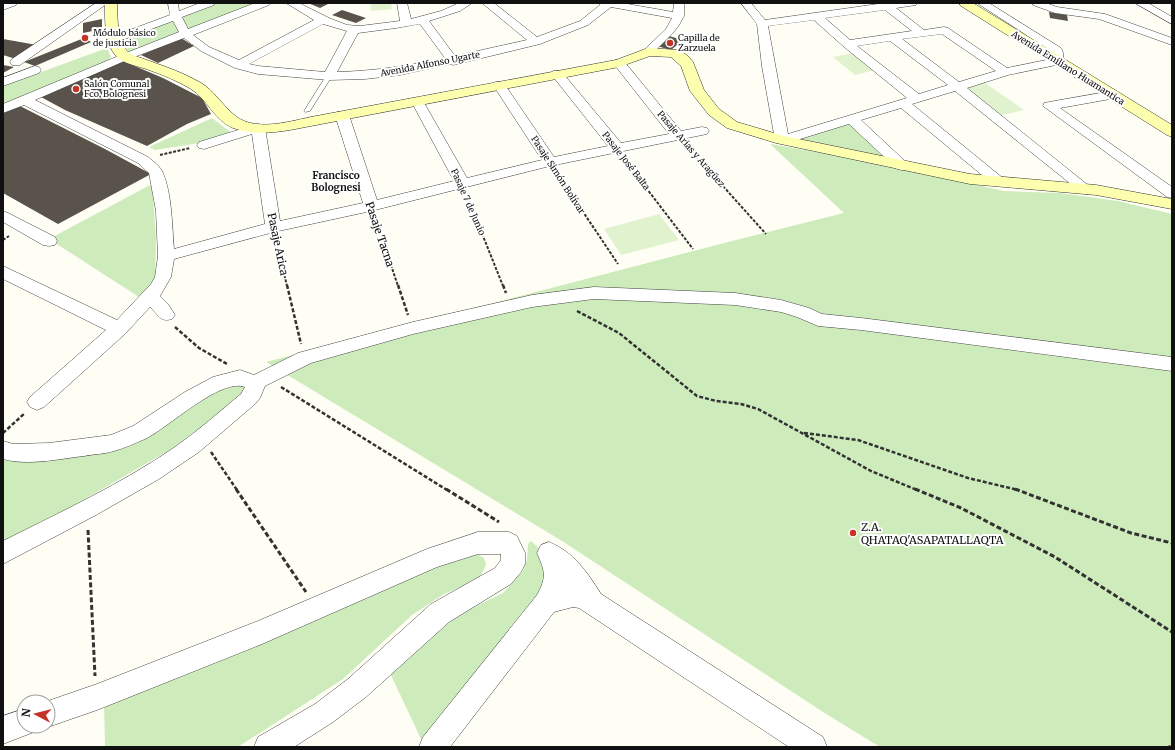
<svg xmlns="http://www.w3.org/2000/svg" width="1175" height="750" font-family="Merriweather,serif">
  <rect width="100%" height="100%" fill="#fffef4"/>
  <path fill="#ceebbc" d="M214,3H257L189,30L180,16Z
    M173,18L182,34L129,53L123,37Z
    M107,48L111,57L106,62L3,105V86Z
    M212,118L229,131L238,135L219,140L155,150L149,147Z
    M852,119L902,166L782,140Z
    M770,144L864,160L1004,191L1060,193L1118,201L1172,214V747H880L823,712L562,541L266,362L732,241L844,213Z
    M152,184L156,239L155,282L139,297L49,239Z
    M232,381L249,387L234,402L173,448L30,531L3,545V459L22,460L80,454Z
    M531,541L547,556L549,562L538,600L422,741L390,673L458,615L503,593L523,571L527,560L528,544Z
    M475,553L484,558L486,565L481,575L473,582L444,594L412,615L343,679L238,747H105L104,703L451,559Z"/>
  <path fill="#e0f2ce" d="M370,3H391L392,9L371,11Z
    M853,53L875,70L855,75L833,57Z
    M985,83L1024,110L998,116L958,87Z
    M659,214L679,240L621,255L604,229Z"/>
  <path fill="#59534c" d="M308,3H330L320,8Z
    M342,10L366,18L356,23L332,15Z
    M1049,12L1067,15L1068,21L1050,18Z
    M102,19V29L83,33V23Z
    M669,36L683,40L671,50L657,46Z
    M84,38L91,42L35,66L24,62Z
    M181,38L194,46L158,63L141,55Z
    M3,39L37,45L16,59L3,55Z
    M123,61L163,78L202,98L211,114L187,124L147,146L65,110L41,97Z
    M3,65L14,67L3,73Z
    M18,105L105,149L151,174L58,224L3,193V112Z"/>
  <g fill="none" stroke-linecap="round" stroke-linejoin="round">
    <defs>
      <path id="lane" d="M329,74L332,76L310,111L305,112L304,111L326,76Z"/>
      <path id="street" d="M3,3H17L16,5L3,10Z
        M96,3H108L20,65H12L10,62L12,59Z
        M168,3H178L179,11L200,3H215L214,5L182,17L188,29L255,3H270L269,5L193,35L209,47L239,60L314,20L286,3H299L329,18L347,25L360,26L400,21L397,3H407L411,19L441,11L459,3H472L460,11L429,21L455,56L527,40L482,3H494L537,37L580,21L600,5L598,3H622L673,12L674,3L684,4V16L679,25L673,33L652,54H644L642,52L666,29L672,18L611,7L588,25L540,44L453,65L450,64L400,75L365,79L329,80L258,74L235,68L201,51L184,38L129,59L35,100L148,157C154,162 160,166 163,173C172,194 172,226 174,249L265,224L252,134L204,149L199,148L197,145L199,142L258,124L263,125L265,128L280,221L363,203L335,115L337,112H347L349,115L377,200L454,181L411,101L413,98H421L423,101L467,178L542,160L493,85L495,82H503L554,157L608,146L551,74L553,71H561L621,143L669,134L613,63L615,60H623L681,131L702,127L707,128L709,131L707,134L702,135L550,166L371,211L274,232L174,259L171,277L160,296L168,304L175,315L172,319C160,323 158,314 150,307L125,334L44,407L37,410L30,407L27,402L30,397L106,330L3,279V266L117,320L151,284L155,277L158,256L156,211L149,173L138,163L24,105L3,113V104L121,55L179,32L173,21L119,41H111L109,39L111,37L170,15ZM323,24L347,31L325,72L258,66L249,64ZM420,24L445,58C409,66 374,71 337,72L358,33L396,28Z
        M741,3H751L765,20L885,3H917L916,5L896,8L924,30L944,27L948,28L1007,68L1051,59V51L977,3H989L1061,48C1064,52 1064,60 1061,64L1008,75L967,88L1094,190L1092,193L1087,194L1082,193L955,91L912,104L1004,179L1006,182L1004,185L999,186L994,185L901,108L861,120L907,163L909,166L907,169L902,170L897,169L849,124L787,143H777L775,140L762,66L757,24ZM885,10L912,31L850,40L825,18ZM814,20L843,46L907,98L788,134L768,26ZM942,34L996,71L959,82L902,39ZM890,41L948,85L919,94L857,46Z
        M1032,3H1046L1057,7L1105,14L1172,38V45L1099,19L1055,13L1033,5Z
        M1135,3H1148L1172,17V24Z
        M35,66L39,67L41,70L39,73L3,86V78Z
        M1112,91L1116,92L1118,95L1116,98L1060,108L1172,187V198L1167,197L1043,106L1044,103L1049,102Z
        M3,211L8,213L55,237L57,241L55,245L49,246L43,245L3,222Z
        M594,287L735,293L781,300L809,308L822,314L861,318L1172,357V371L861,330L818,326L797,317L781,312L735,305L594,299L532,307L413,334L311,363L265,386L260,398L255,404L199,452L159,479L96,515L3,564V541C61,512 121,484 175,447C198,431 219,412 241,394L245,387C221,377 168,428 145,439C135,443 125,448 114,451C105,454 94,454 84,456C58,459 28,466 3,459V441L13,444L49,443L111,435L133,426L185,392L213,377L240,370L254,375L298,353L413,322L532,295Z
        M478,532H509L517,536L525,553V564L521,572L511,584L449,622L366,697L333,722L294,747H254L258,737L315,704L348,679L431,604L495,568L501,560V554H478L437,567L262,644L97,710L48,727L45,726H48V702H45L97,684L258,621L427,549Z
        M549,542C574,552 587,572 601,594L823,737L827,747H789L588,614L579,608L573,607L554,612L450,747H419L423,737L537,595C547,577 545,571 537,553L541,545Z
        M24,709V726H36L34,732L3,744V716Z"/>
      <path id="secondary" d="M105,3H117C118,20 116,41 130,54C154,63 179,70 201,83C213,90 221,103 232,113C252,133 287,122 311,117L616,60L648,48L679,50L688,56L693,62L704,90L719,109L737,122L784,136L970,174L1096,185L1172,199V209L1096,195L970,184L776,143L727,128L709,115L690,91L681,66L671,57L650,56L619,67L290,130C271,133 252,135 233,128C215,121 207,99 191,89C178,81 163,75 149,70C139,66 123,64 116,56C104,42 105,20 105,3Z
        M959,3H973L1172,125V137L1167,135L961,6Z"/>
    </defs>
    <use href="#lane" stroke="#434343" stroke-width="1"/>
    <use href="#street" stroke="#434343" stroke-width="1"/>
    <use href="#secondary" stroke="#323232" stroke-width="1"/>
    <path stroke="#323232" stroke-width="2" stroke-dasharray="3 1.5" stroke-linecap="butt" d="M687,146L766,234
      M160,155L190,148
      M624,159L693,249
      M557,173L618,264
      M467,196L503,286
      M375,218L398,286
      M3,240L9,236
      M276,240L287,286"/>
    <path stroke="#323232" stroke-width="2.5" stroke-dasharray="4 2" stroke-linecap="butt" d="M287,285L301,344
      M398,285L408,315
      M503,285L506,293
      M577,311L619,333L697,396L716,401L741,404L758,409L871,471L917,490
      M175,327L199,348L227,364
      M281,387L447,490
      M3,433L25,413
      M804,433L858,440L968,478L1018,490
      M211,452L237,490"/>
    <path stroke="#323232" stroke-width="3" stroke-dasharray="5 2.5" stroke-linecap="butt" d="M236,489L306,592
      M446,489L499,522
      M915,489L961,508L1055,557L1172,632
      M1015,489L1131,533L1172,543
      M88,530L95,676
      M1168,747H1172"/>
    <use href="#lane" fill="#fff" fill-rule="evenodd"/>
    <use href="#street" fill="#fff" fill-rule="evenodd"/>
    <use href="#secondary" fill="#fdffaf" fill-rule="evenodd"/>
  </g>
  <g fill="#c43325" stroke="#fff" stroke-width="1.5">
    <circle cx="85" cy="38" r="4"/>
    <circle cx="670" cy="43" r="4"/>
    <circle cx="76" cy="89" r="4"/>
    <circle cx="853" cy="533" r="4"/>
  </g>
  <g text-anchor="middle" stroke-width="4" stroke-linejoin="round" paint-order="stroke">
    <g font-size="9" fill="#101010" stroke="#fff" text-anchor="start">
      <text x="93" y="36">Módulo básico<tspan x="93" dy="10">de justicia</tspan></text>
      <text x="678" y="41">Capilla de<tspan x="678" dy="10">Zarzuela</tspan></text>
      <text x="84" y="87">Salón Comunal<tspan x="84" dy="10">Fco. Bolognesi</tspan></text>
    </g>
    <g font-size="9" fill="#101010" stroke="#fff">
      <text transform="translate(430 64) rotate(-11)" y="3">Avenida Alfonso Ugarte</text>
      <text transform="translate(1068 68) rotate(32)" y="3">Avenida Emiliano Huamantica</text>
      <text transform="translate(691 149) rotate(49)" y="3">Pasaje Arias y Aragüez</text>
      <text transform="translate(626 161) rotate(52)" y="3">Pasaje José Balta</text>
      <text transform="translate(558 175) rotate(57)" y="3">Pasaje Simón Bolívar</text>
      <text transform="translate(468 202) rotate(66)" y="3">Pasaje 7 de Junio</text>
    </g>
    <g font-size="10" font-weight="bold" fill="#101010" stroke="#fff">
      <text x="336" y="179">Francisco<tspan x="336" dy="12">Bolognesi</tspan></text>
    </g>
    <g font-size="11" fill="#101010" stroke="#fff">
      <text transform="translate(380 234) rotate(71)" y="4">Pasaje Tacna</text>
      <text transform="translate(278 244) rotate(78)" y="4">Pasaje Arica</text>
    </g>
    <g font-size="11" fill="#101010" stroke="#fff" text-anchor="start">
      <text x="861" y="531">Z.A.<tspan x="861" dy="13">QHATAQ'ASAPATALLAQTA</tspan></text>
    </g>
  </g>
  <rect width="1175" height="750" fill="none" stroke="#101010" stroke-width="8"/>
  <g transform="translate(36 714) rotate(277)"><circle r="19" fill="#ffffff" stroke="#9f9f9f"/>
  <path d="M0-3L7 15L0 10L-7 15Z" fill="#c43325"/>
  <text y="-6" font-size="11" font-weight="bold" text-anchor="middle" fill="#101010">N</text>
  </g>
</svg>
